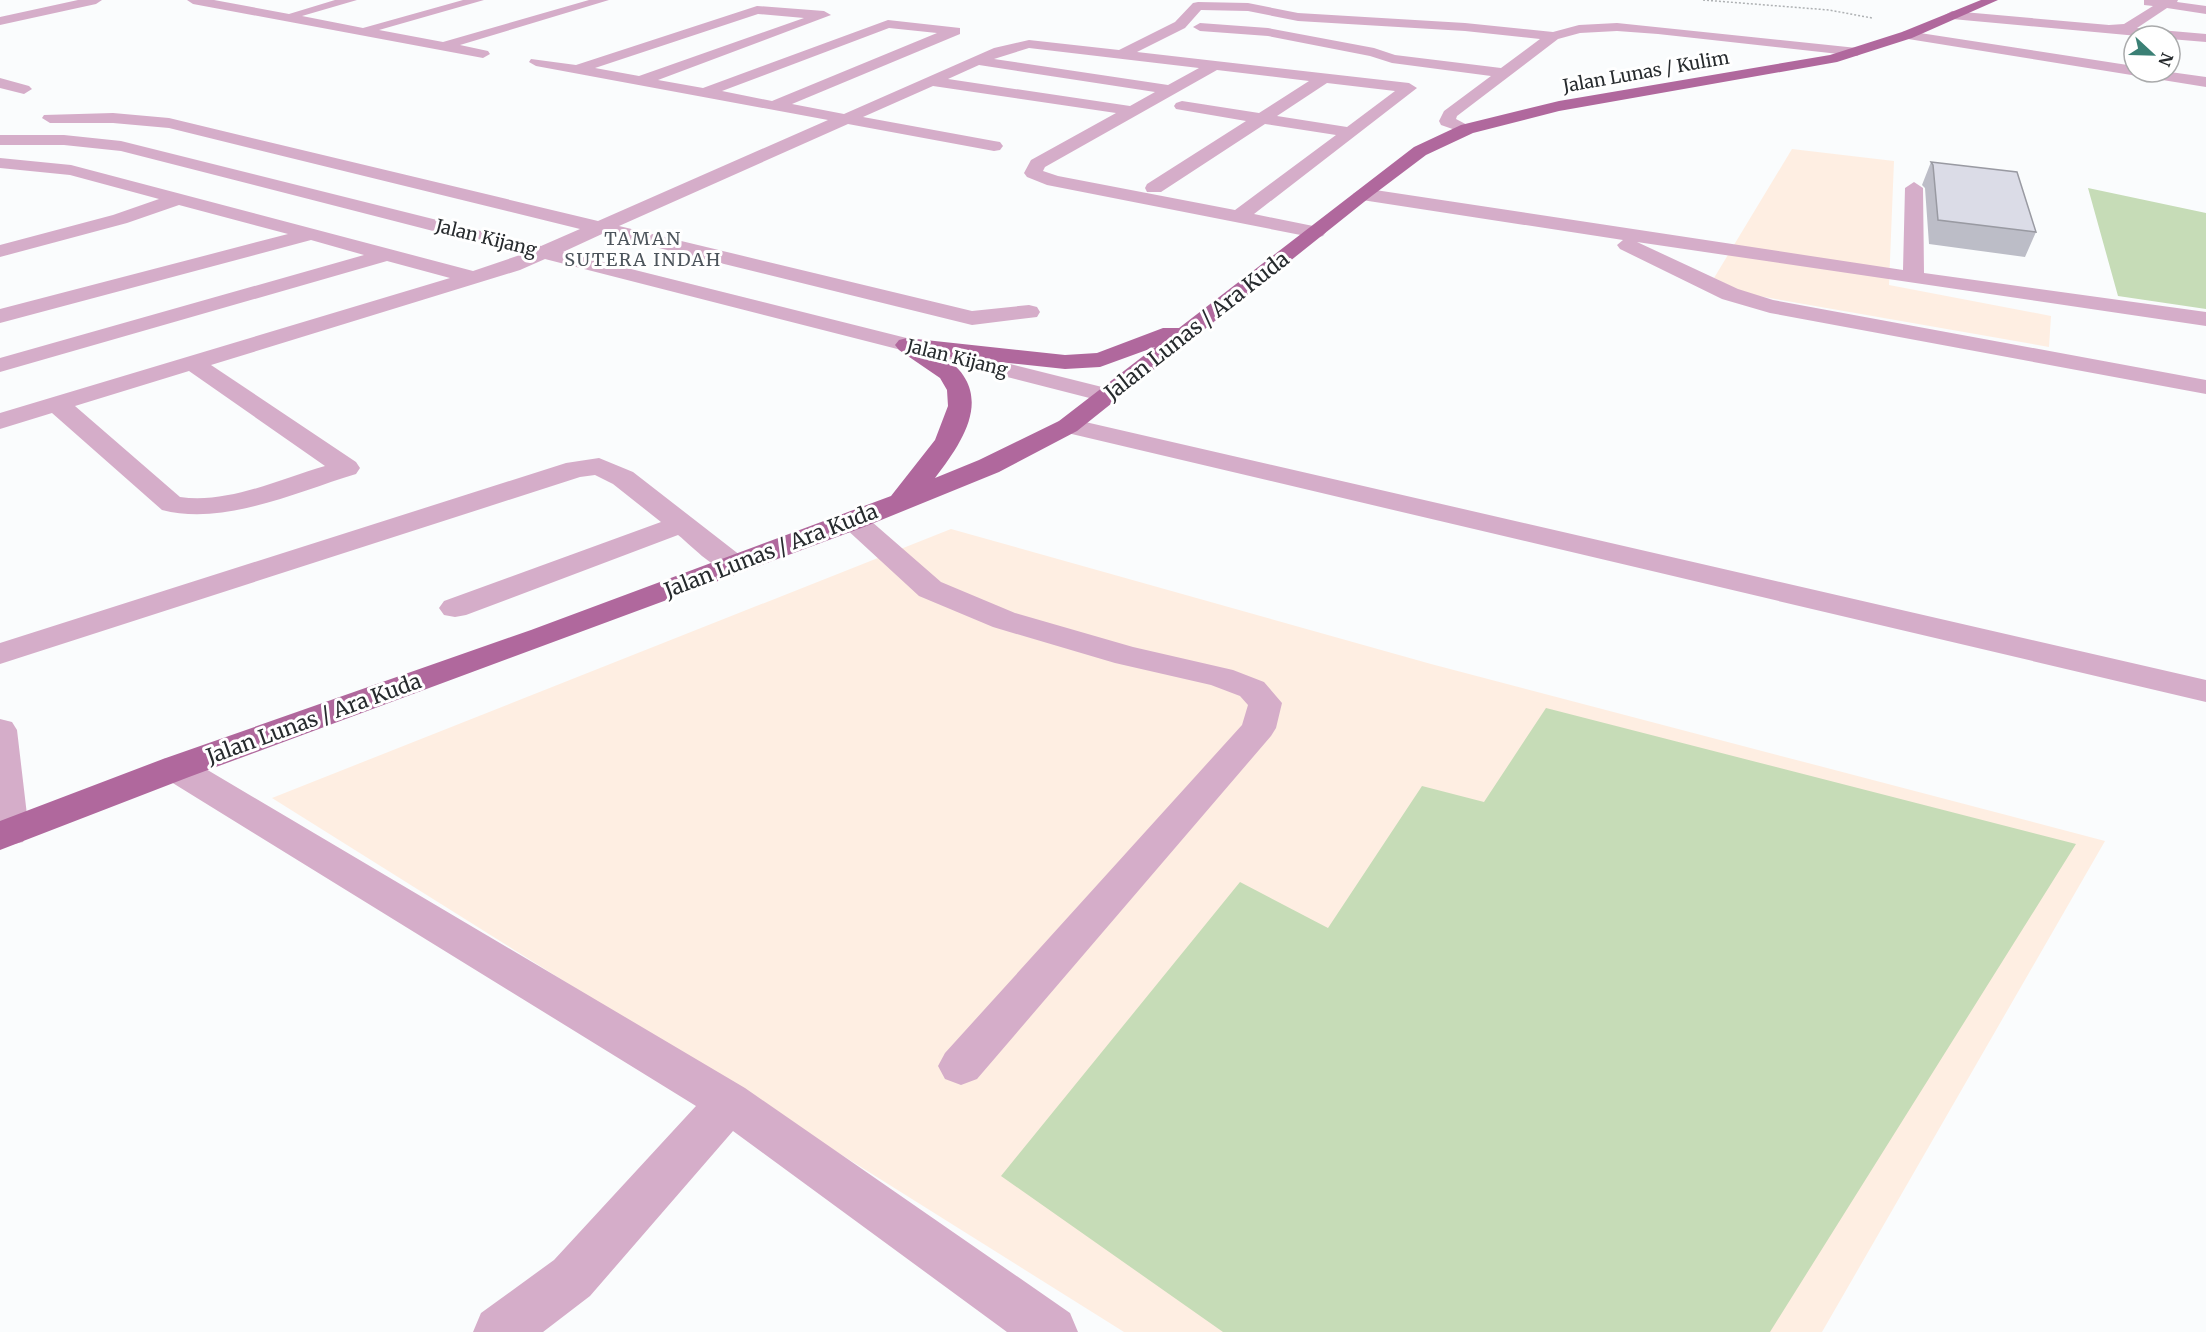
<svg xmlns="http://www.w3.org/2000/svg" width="2206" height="1332" font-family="Merriweather,serif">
  <rect width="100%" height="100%" fill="#fafcfd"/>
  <path fill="#feeee2" d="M1792,149L1894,161L1889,285L2051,316L2049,347L1747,294L1714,278Z
    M951,529L1431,664L2105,841L1822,1332H1124L272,798Z"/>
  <path fill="#c6dcb7" d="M2088,188L2206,213V309L2118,296Z
    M1546,708L2076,844L1770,1332H1223L1001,1176L1240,882L1328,928L1422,786L1484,802Z"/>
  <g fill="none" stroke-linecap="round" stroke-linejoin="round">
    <path stroke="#aeb1b3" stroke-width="1.5" stroke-dasharray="2 2" stroke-linecap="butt" d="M1703,0L1829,10L1872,18"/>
    <path fill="#d5adc9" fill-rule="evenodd" d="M78,0H102L96,4L0,25V17Z
      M187,0H214L289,14L335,0H357L302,16L363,28L463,0H484L379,30L443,42L589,0H609L460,45L488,51L490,54L483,58L193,4Z
      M2144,0H2178L2177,2L2206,6V14L2167,8L2137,28L2206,34V42L2170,39V36H2138L1952,19L1945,15L1952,11L2109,25L2124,24L2153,6L2144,5Z
      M1198,2L1248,3L1298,13L1465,23L1553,32L1579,25L1617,23L1857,48L1864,52L1857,56L1658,34L1617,31L1580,33L1558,39L1457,116L1456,119L1475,129L1467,134L1441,125L1439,121L1444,111L1491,76L1392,63L1370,56L1268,36L1200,31L1193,27L1200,23L1268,28L1374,48L1395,55L1501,68L1540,39L1465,31L1298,21L1248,11L1201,10L1185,28L1137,52L1409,83L1417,88L1254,214L1323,228L1326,232L1323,236L1316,238L1047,185L1027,177L1024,173L1031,160L1116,113L933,86L863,117L994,141L1000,142L1003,146L1000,150L994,151L848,124L619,226L972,311L1029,305L1037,307L1040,312L1037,317L972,325L602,234L563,252L1118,391L1121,396L1118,401L1109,403L545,259L520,270L211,365L356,462L360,468L356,474C296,492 225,526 162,510L52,413L0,429V413L450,278L387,261L0,372V358L364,255L311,240L0,323V309L288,234L179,205L127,223L0,257V245L113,215L159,199L70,175L0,168V158L71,165L473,271L523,254L121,151L64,145H0V135H64L121,141L541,246L580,229L169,128L113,123H50L42,118L44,115L113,113L169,118L598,221L828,120L536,66L529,62L531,59L576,65L757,6L824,11L831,15L658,80L703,88L888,20L960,28V34L792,104L844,114L994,48L1029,40L1119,50L1175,22L1193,3ZM758,14L804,18L639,76L595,68ZM889,28L937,33L772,101L722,91ZM1029,48L1199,68L1168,85L994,59ZM979,65L1155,92L1130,106L948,79ZM1217,70L1309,81L1259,113L1182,101L1176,103L1174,106L1176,109L1246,121L1147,184L1145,188L1147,192H1161L1265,124L1336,135L1235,210L1058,176L1043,171L1045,167ZM1327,83L1395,91L1347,127L1277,116ZM189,371L325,466C280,479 228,504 180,497L75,406Z
      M1907,31L2134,66V72H2170L2206,77V87L1902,38V32Z
      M0,78L29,86L32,89L24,94L0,88Z
      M1914,182L1923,188L1924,273L2206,312V326L1637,242L1738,289L1773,300L2206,380V394L1770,313L1722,299L1620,249L1617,245L1623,240L1362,200L1353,194L1362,188L1903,270L1905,188Z
      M1068,418L2206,680V702L1059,431L1055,426L1059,421Z
      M599,458L633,472L745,559L749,565L745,571C719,578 697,550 678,535L466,615L455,617L444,615L439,608L444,601L661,522L613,484L595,475L580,477L0,664V643L566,463Z
      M854,512L864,515L941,582L1015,613L1133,647L1233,670L1264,682L1282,703L1276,728L1271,736L977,1079L961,1085L945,1079L938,1066L945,1053L1242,725L1248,705L1240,696L1211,685L1115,663L993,627L919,596L844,527L840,521L844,515Z
      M0,719L12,722L17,730L29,832L23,842L10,845L0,843Z
      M176,756L189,759L745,1088L1070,1313L1078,1332H1007L733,1131L590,1296L543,1332H473L481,1313L554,1260L696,1106L163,777L158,768L163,759Z"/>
    <path fill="#b0689d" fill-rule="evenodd" d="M1981,0H1998L1912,38L1837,62L1559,111L1473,133L1426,155L1369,198L1077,431L999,472L864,527L189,777L0,850V821L163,759L531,630L891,496L935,440L948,406L947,390L940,378L899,350L895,345L899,340L907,338L1065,355L1097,353L1163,328H1179L1414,147L1461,125L1559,101L1830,55L1902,32ZM1155,347L1059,421L979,460L935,478C965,439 996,392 943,356L1065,369L1100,367Z"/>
  </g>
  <path fill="#bcbdc7" d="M1931,162L2036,232L2025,257L1929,244L1925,188L1922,185Z"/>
  <path fill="#dbdce7" stroke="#999aa2" stroke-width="1.5" d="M1931,162L2017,172L2036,232L1938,220L1933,165Z"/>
  <g text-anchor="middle" stroke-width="6" stroke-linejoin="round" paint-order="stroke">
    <g font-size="18" fill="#272b2e" stroke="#fff">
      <text transform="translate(1646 72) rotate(-10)" y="6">Jalan Lunas / Kulim</text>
      <text transform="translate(486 238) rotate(14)" y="6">Jalan Kijang</text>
      <text transform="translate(957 358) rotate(14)" y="6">Jalan Kijang</text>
    </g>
    <g font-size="18" letter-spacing="1.5" fill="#4d555c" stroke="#fff">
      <text x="643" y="245">TAMAN<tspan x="643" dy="21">SUTERA INDAH</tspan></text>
    </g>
    <g font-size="21" fill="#272b2e" stroke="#fff">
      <text transform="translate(1197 326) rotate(-38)" y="7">Jalan Lunas / Ara Kuda</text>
      <text transform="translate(771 551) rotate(-21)" y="7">Jalan Lunas / Ara Kuda</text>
      <text transform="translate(314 719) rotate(-20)" y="7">Jalan Lunas / Ara Kuda</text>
    </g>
  </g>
  <g transform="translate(2152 54) rotate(112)"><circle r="28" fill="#ffffff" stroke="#a9aaab" stroke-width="1.5"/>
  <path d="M0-4.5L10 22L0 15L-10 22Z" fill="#3b8075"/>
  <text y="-9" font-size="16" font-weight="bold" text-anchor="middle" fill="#272b2e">N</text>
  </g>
</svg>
